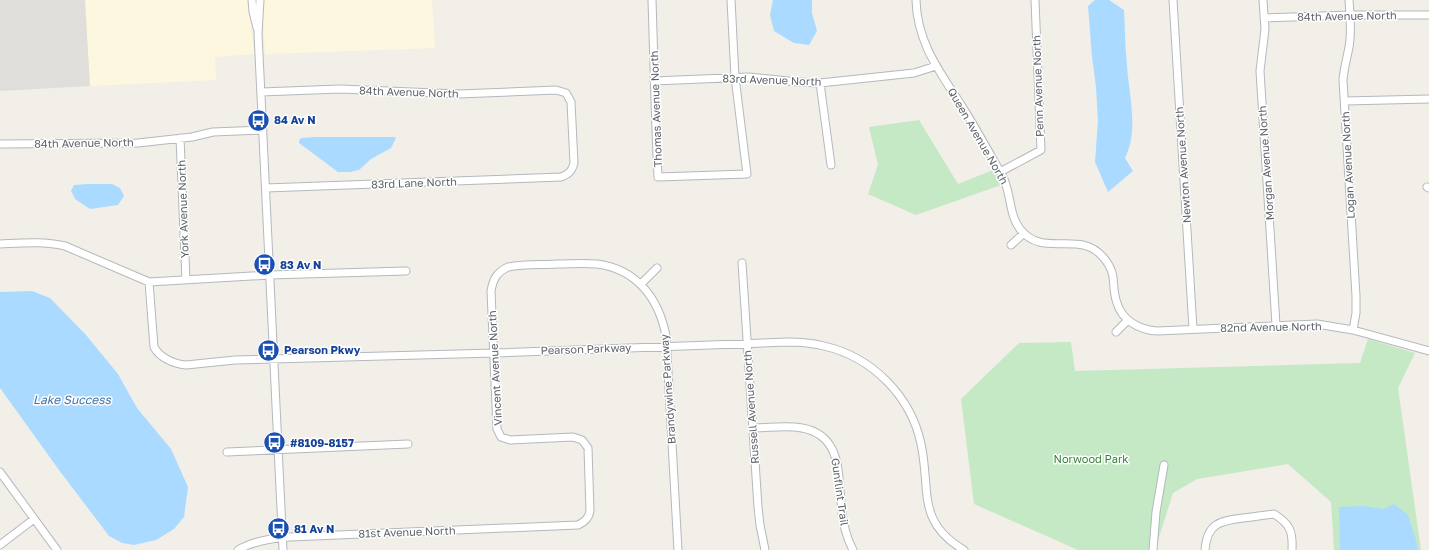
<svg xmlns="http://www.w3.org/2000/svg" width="1429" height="550" font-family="'Golos Text',sans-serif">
  <rect width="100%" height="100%" fill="#f1efe8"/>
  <path fill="#fef7e0" d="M85,0H249L254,54L215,57L216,80L90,86Z
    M264,0H432L435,48L265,54L263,17Z"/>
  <path fill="#e0deda" d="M0,0H85L90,86L0,91Z"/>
  <path fill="#c5e8c5" d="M919,120L958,184L993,170L1001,185L916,215L868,194L878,165L869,127Z
    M1368,339L1415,353L1398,388L1421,550H1334L1331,502L1288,464L1197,479L1173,493L1155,550H1078L974,504L961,399L1019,343L1071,342L1075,371L1360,363Z"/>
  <path fill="#aadaff" d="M773,0H812V13L817,31L809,45L794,43L774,31L770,15Z
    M1095,0H1109L1124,10C1125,29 1125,47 1127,66C1129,96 1139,130 1125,158L1133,171L1108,192L1095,162L1098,121L1096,87L1092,57L1088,6Z
    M316,137H394L396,138L391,148L371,159L359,170L350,172H338L299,143V141L301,138Z
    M88,184H112L120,188L124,196L118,205L90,209L75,199L71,191L74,185Z
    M32,291L50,298L86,335L118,374L137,408L171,449L188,487L184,517L174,529L156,540L134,545L122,543L109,536L59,470L0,388V292Z
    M1394,504L1408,515L1415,536L1418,550H1340L1339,507L1364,506L1384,509Z"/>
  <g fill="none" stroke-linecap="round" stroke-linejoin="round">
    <defs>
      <path id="minor" d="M252,0L253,12L257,28
        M260,0L258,34L283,550
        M652,0C654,59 655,118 658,177L747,174L735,77L731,0
        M916,0C917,44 941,73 963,108C977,130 990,154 1003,177C1011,193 1009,215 1020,229C1043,259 1079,229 1103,257C1119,276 1110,284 1117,303C1122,320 1139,330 1157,331L1317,324L1353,330L1429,351
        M1173,0L1193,329
        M1263,0L1265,29L1260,71L1276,325
        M1349,0C1350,15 1352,31 1349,47C1347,58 1344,68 1343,80L1356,296V313L1353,330
        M1264,18L1350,15H1429
        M654,81L749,77L798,82L820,83L914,73L936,66
        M820,83L831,165
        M261,92L340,89L459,94L556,90L566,93L571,102L574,163C572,171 569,174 561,177L266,188
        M1345,101L1429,99
        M180,138L186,280
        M0,144L138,143L192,137L213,132L263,130
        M1000,172L1041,150L1035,0
        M1427,187L1429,188
        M0,244C22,243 43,241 65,246L149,282L270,275L406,271
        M1011,245L1024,233
        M742,263L758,507L760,525L765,550
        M149,282L154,347C160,358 174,364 186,365L235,360L494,353L788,342C800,342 812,343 824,346C872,357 911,396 921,444C931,490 916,522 964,550
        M641,284L657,268
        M1116,332L1128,320
        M752,428C768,428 786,425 802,428C841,435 838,472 841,502C842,519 845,535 853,550
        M227,452L408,444
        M0,472L57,550
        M0,545L34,519
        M238,550C253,541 273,538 290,537L578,525C585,522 589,518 590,511L588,448L582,440L573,437L510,440L501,437L497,429L491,291C493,279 497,272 508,267C524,264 541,265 557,264C570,264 584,263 597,264C637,269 659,299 666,336L678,550
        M1153,550L1156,512L1164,465
        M1205,550C1207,523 1220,521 1243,518C1253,517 1264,515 1274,514C1290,524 1293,531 1292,550"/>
    </defs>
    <use href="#minor" stroke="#b5b8bc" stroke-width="9"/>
    <use href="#minor" stroke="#fff" stroke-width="7"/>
  </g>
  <defs>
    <symbol id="bus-disc" viewBox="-11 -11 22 22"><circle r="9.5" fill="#1a4fb4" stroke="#fff"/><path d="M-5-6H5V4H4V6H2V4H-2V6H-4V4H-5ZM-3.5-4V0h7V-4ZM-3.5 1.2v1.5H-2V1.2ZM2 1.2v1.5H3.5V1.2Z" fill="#fff"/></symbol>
  </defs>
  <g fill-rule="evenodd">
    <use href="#bus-disc" x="246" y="108" width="25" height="25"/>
    <use href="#bus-disc" x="252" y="252" width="25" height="25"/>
    <use href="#bus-disc" x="256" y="338" width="25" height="25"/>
    <use href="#bus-disc" x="262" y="430" width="25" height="25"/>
    <use href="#bus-disc" x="266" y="516" width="25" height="25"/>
  </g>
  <g text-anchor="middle" stroke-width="3" stroke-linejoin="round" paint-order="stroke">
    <g font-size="11" fill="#5f6368" stroke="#fff">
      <text transform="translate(1347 16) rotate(-1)" y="4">84th Avenue North</text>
      <text transform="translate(772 80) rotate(2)" y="4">83rd Avenue North</text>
      <text transform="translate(1038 86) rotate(-92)" y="4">Penn Avenue North</text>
      <text transform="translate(409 92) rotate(2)" y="4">84th Avenue North</text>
      <text transform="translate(656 109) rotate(-92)" y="4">Thomas Avenue North</text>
      <text transform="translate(978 136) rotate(60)" y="4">Queen Avenue North</text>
      <text transform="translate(84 143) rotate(-1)" y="4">84th Avenue North</text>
      <text transform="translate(1266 163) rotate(-94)" y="4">Morgan Avenue North</text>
      <text transform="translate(1183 165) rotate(-94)" y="4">Newton Avenue North</text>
      <text transform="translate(1348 165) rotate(-93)" y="4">Logan Avenue North</text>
      <text transform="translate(414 183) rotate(-2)" y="4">83rd Lane North</text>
      <text transform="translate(183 209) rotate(-92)" y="4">York Avenue North</text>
      <text transform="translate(1271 327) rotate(-1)" y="4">82nd Avenue North</text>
      <text transform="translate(586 349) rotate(-2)" y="4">Pearson Parkway</text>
      <text transform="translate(495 368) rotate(-93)" y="4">Vincent Avenue North</text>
      <text transform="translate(668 389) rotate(-94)" y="4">Brandywine Parkway</text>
      <text transform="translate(751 407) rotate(-94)" y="4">Russell Avenue North</text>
      <text transform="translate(840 492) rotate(82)" y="4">Gunflint Trail</text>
      <text transform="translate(407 532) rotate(-2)" y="4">81st Avenue North</text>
    </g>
    <g font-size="11" font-weight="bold" fill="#164399" stroke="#fff" text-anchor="start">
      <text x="274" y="124">84 Av N</text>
      <text x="280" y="269">83 Av N</text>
      <text x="284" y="354">Pearson Pkwy</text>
      <text x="290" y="447">#8109-8157</text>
      <text x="294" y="533">81 Av N</text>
    </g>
    <g font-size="11" fill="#348238" stroke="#fff">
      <text x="1091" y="463">Norwood Park</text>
    </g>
    <g font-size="12" font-style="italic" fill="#4174aa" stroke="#fff">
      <text x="72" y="404">Lake Success</text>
    </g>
  </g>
</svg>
